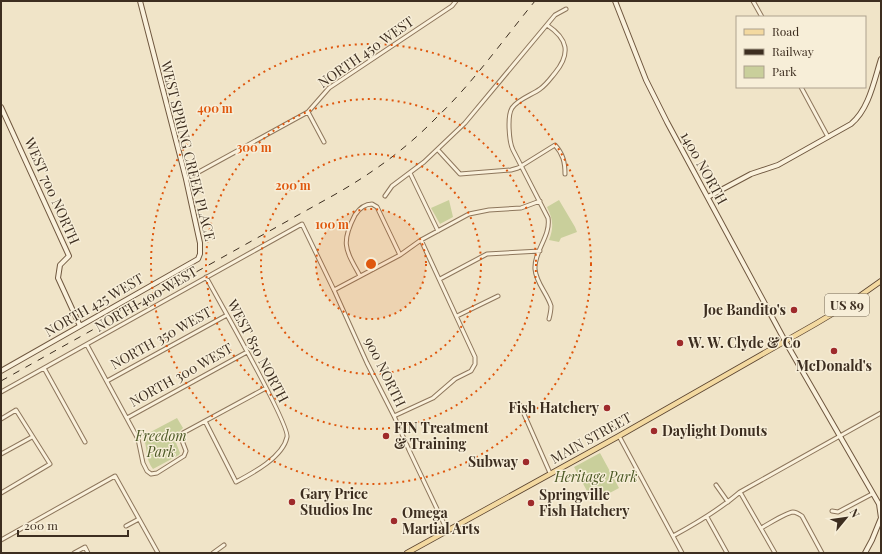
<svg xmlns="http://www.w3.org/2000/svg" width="882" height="554" font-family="'Playfair Display',serif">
  <rect width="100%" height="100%" fill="#f0e4c8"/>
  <path fill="#c9cf9b" d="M449,200L453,217L440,224L431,208Z
    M559,200L575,227L577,232L561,238L559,242L549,240C554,227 553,219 547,207Z
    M177,418L183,428L179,432L175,440L180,453L179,455L153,469C145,459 148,448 143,436Z
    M600,453L619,488L593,502L574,467Z"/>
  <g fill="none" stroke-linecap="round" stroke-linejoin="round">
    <defs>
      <path id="street" d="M753,1L762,17
        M547,25C568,39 571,53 555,73C550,79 546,85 540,89C532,95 518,99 512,108C507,116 509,142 513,150L548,218C551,236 534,251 535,269C536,283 547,293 551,306C551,310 550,315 549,319
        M801,87L828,137
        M308,112L324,142
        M438,150L460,174L511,170L518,168L555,145C563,154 565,162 565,174
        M410,173L438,231
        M186,179L308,112L329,88L452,6L456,1
        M385,196L392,186L424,162L465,123L555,15L566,9
        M360,276C346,250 340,244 355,215C359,209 364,204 372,204L377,207L400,255
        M440,279L487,254L540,251
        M334,290L400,255L421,240L469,214L489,210L521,208L540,201
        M457,316L498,296
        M87,345L138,439L143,463L147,471L151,474L157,473L184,456L186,451L181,438L183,433L266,388
        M44,368L85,442
        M107,381L227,315
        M1,392L302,224L334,290L367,363L394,416L409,450L447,530
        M520,405L550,473
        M394,416L433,398L455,379L471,371L475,364V357L421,240
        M127,418L247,352
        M1,419L16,410L50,464L1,493
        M205,421L236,482C253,473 283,457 287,437C290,425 217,297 206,277
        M619,436L682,553
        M1,454L32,437
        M716,485L728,502
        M740,492L775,553
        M832,511L838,512L872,494
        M707,517L727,553
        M126,526L139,519
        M761,528C769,524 785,513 793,512C796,512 799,514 802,516L822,553
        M673,536C697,523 719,510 740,492L881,413
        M1,540L115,476L158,553
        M74,553L85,547L88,553
        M213,553L224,545"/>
      <path id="secondary" d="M615,1L646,80L667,122L785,341L879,504L881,518L872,540L865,553
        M1,107L69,256L60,265L58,278L80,326
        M708,197L751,174L778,165L851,124C869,109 874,81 881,59
        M1,371L198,259L200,254V243L186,179L140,1"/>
      <path id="primary" d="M407,553L619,436L817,323L847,305L881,281"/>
    </defs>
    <use href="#street" stroke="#8d765c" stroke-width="5"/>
    <use href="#secondary" stroke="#6f573f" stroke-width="6"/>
    <use href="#primary" stroke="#5b4430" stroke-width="6"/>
    <use href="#street" stroke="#faf1dc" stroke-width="3"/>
    <use href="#secondary" stroke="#faf1dc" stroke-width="4"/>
    <use href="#primary" stroke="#f3d9a0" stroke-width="4.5"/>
    <path stroke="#3d2e20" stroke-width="1" stroke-dasharray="7 7" stroke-linecap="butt" d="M1,381L334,195C371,174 406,149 436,118C473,83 503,40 535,1"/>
  </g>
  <circle cx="371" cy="264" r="55" fill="#df570d" fill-opacity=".12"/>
  <g fill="none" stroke="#df570d" stroke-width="2" stroke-dasharray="2 4">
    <circle cx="371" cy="264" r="55"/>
    <circle cx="371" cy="264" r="110"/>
    <circle cx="371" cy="264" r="165"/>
    <circle cx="371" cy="264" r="220"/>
  </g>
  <g fill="#9e2a2b" stroke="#f7eed8" stroke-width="1.5">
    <circle cx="794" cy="310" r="4"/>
    <circle cx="680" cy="343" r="4"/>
    <circle cx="834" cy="351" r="4"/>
    <circle cx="607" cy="408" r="4"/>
    <circle cx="654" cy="431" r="4"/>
    <circle cx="386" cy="436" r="4"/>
    <circle cx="526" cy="462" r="4"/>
    <circle cx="292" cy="502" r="4"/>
    <circle cx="531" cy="503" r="4"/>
    <circle cx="394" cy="521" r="4"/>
  </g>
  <g text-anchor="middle" stroke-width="3" stroke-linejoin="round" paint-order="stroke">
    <rect fill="#f7eed8" stroke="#756857" stroke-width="1" x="825" y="294" width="44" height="22" rx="3"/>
    <g font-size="13" font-weight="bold" fill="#3d2e20">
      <text x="847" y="310">US 89</text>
    </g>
    <g font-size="14" fill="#3d2e20" stroke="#f7eed8">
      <text transform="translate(366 52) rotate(-35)" y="5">NORTH 450 WEST</text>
      <text transform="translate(188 151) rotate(76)" y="5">WEST SPRING CREEK PLACE</text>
      <text transform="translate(704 168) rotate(61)" y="5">1400 NORTH</text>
      <text transform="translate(52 191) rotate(66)" y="5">WEST 700 NORTH</text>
      <text transform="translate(146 299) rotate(-30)" y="5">NORTH 400 WEST</text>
      <text transform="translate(94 305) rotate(-30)" y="5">NORTH 425 WEST</text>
      <text transform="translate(161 338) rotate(-29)" y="5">NORTH 350 WEST</text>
      <text transform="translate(258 351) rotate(62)" y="5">WEST 850 NORTH</text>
      <text transform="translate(385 372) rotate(64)" y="5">900 NORTH</text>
      <text transform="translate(181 375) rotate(-29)" y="5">NORTH 300 WEST</text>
      <text transform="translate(591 438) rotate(-29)" y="5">MAIN STREET</text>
    </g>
    <g font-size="14" font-weight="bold" fill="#3d2e20" stroke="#f7eed8" text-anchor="start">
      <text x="786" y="315" text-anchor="end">Joe Bandito's</text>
      <text x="688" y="348">W. W. Clyde &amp; Co</text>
      <text x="834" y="371" text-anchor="middle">McDonald's</text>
      <text x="599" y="413" text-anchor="end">Fish Hatchery</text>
      <text x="394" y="433">FIN Treatment<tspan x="394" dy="16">&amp; Training</tspan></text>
      <text x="662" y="436">Daylight Donuts</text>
      <text x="518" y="467" text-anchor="end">Subway</text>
      <text x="300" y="499">Gary Price<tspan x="300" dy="16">Studios Inc</tspan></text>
      <text x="539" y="500">Springville<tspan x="539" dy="16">Fish Hatchery</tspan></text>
      <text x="402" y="518">Omega<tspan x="402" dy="16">Martial Arts</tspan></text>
    </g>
    <g font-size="14" font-style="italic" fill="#4d5a26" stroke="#f7eed8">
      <text x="161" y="441">Freedom<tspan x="161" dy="16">Park</tspan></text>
      <text x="596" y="482">Heritage Park</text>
    </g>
  </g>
  <circle cx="371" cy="264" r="6" fill="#df570d" stroke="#f7eed8" stroke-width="2"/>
  <g font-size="12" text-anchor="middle" font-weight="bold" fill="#df570d" stroke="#f7eed8" stroke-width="3" stroke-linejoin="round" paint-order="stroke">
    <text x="215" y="113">400 m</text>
    <text x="254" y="152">300 m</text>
    <text x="293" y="190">200 m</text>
    <text x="332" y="229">100 m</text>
  </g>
  <rect width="882" height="554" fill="none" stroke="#3d2e20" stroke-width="4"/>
  <rect x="736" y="16" width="130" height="72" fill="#f7eed8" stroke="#ada18e"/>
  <rect x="744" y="29" width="20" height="6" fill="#f3d9a0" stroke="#ada18e"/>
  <text x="772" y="36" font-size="12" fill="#3d2e20">Road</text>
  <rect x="744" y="49" width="20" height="6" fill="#3d2e20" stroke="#ada18e"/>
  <text x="772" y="56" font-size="12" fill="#3d2e20">Railway</text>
  <rect x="744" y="66" width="20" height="12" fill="#c9cf9b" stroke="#ada18e"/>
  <text x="772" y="76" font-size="12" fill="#3d2e20">Park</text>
  <g transform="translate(846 518) rotate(61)" stroke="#f7eed8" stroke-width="3" paint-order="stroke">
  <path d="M0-3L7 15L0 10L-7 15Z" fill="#3d2e20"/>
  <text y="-6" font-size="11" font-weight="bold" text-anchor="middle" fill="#3d2e20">N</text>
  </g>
  <path d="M18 530v6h110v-6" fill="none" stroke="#3d2e20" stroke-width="2"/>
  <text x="24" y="530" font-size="12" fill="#3d2e20" stroke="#f7eed8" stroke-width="3" paint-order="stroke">200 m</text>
</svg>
